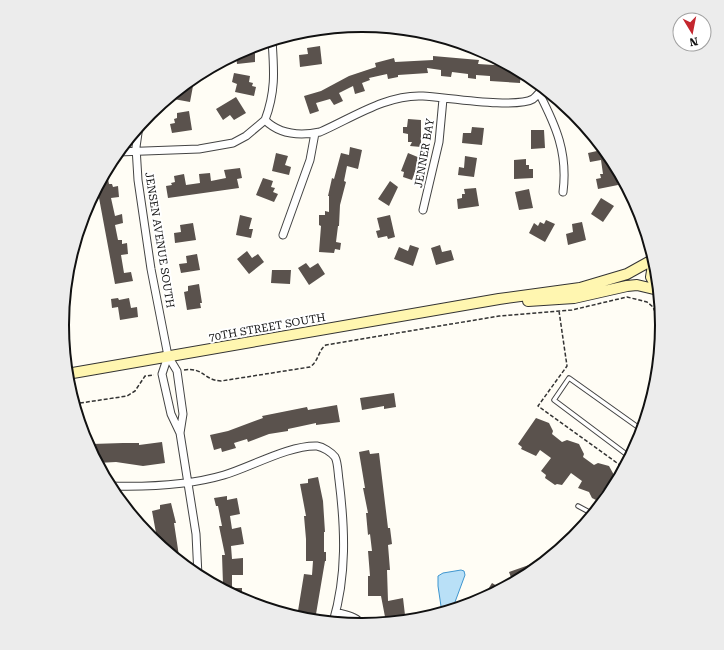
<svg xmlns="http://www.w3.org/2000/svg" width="724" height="650" font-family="'Roboto Serif',serif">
  <rect width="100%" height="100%" fill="#fffdf5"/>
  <path fill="#b9e0f7" stroke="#3f96cf" d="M461,570L464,571L465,575L455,602L454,609L442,613L438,586V576L443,573Z"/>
  <path fill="#5a524d" d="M320,46L322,64L300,67L299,55L308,54L307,48Z
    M247,48V54L255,53V62L237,64L236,54Z
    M433,56L479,60L478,64L510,66L521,72L520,83L490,81V76L476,75V79L468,78V74L452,72L451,77L441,76V70L427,68L428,73L398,75V77L388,79L387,74L369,78L370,80L362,83L365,91L355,94L353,86L339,93L343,101L334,105L330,99L316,103L319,111L310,114L304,96L321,91L349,76L376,67L375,63L394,58L395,62L433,60Z
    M234,73L250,76L249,82L253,83L252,86L256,87L254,96L235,92L237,84L232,82Z
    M185,84L193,86L190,102L168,98L177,91H181L182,87Z
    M236,97L246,113L234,120L230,115L223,120L216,109Z
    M189,111L192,130L172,133L170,124L175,123L174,119L177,118V113Z
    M408,119L421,120V147L410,146L412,142H408V134L403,133V127H407Z
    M472,127L484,128L482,145L462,143L463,133H471Z
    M531,130H544L545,148L531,149Z
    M595,138L609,155L611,167H615L618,185L598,189L596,179L601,178L600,174H603L601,160L590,162L588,153L597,151Z
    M350,147L362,150L358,169L347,166L344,181L346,182L340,205L339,226H338L336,242L341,243L340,250L335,249L334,253L319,252L321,226L319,225V215H325V211L329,212V196H328L332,178L334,179L341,153L349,155Z
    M276,153L288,156L285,165L291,167L289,175L272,171Z
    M408,153L420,158L412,180L403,177L404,172L401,171Z
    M465,156L477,158L474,177L458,175L459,167L464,168Z
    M526,159V165H529V169H533V178L514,179V160Z
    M240,168L242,178L237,179L239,188L168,198L166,186L172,185L171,183L175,182L174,176L184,174L186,185L200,183L199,174L210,173L211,181L226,178L224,170Z
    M263,178L273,181L271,187L275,188L273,192L278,194L274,202L256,195Z
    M108,179L109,184H112L113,187L118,186L119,197L111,198L115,216L122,214L123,223L115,225L118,240H122V244L127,243L128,254L121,255L124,273L131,272L133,281L115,284L97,187L101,181Z
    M390,181L398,187L389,206L378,199Z
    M476,188L479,206L458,209L457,199L462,198V194H465L464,189Z
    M529,189L533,208L519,210L515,192Z
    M601,198L614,206L603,222L591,214Z
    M240,215L252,218L249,229H253L251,238L236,235Z
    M390,215L395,237L388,239L387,236L378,238L376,231L380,230L377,218Z
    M546,220L555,224L545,242L529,233L534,223L538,226L540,222L544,224Z
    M582,222L586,240L568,245L566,234L573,232L572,224Z
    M193,223L196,240L175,243L174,233L181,232L180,225Z
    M410,245L419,248L413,266L394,259L399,247L408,251Z
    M440,245L442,252L451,250L454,260L436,265L431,248Z
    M247,251L252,258L258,254L264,262L249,274L237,259Z
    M197,254L200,270L181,273L179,264L187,263L186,256Z
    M306,263L310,268L318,263L325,274L309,285L298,268Z
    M272,270H291L290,284L271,283Z
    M199,284L202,303H200L201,308L187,310L184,292L188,291V286Z
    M118,298L119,300L129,298L131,308L137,307L138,317L120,320L118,307L112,308L111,299Z
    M394,393L396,407L384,409V406L362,410L360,398Z
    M337,405L340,422L316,425V423L288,429V431L269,434L248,442L247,439L234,443L236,448L222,452L221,448L214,450L210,435L228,431L263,418L262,416L307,407L308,410Z
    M536,418L549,423L553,431L552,434L562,442L567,440L579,444L584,454L583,457L594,465L598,463L609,466L614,475L596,500L592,498L589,492L578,488L582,481L571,473L562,485L557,484L555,485L545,478L546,475L541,471L551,458L540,450L536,456L521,449L522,447L518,444Z
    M162,442L165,463L143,466L116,462L97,463L93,454L92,444L123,443H139V445Z
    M369,450L370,454L379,453L388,528H390L392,544L388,545L390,570H387L388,601L403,598L405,615L396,616V620L386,622L381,596H368V576H370L368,551H372L370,534L368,535L366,513H368L363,488H365L359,452Z
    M318,477L323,501L325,532H324V552H326V561H325L315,620L297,617L304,574L312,575L313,561H306V539L304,516H306L300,484L308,483V479Z
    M227,496V500L237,498L240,514L230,516L232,529L241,527L244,544L231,546L232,559L243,558V575H232V588H242V599L212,584H223L222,555H225L219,526H222L218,506H216L214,498Z
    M171,503L176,523H174L179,556L174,557L158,544L152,511L160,509V505Z
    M546,559L528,575L513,583L509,572Z
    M492,583L502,589L482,599Z"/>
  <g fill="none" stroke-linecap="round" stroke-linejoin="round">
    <defs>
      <path id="lane" d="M630,457L554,400L569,378L642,430
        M578,506L593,514"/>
      <path id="street" d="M539,93C556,126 568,153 563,192
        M265,120C280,135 300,136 320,132C352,118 387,94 423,96C445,97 516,109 533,99C537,96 540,91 544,88
        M265,120C276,91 274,70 272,40
        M139,126L136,147L138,180L151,269L168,356L177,371L183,414L180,433L196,534L198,576
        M118,152L199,149L233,143L246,136L265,120
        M423,210L439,142L443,99
        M283,235L310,160L315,133
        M168,356L162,374L171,414L180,433
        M110,486C147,487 187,486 224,475C251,467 289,445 317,446C323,447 331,452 335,457C338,462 338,474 339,480C345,528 347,575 333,622
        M336,612C345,615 357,616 362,625"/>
      <path id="secondary" d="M654,259L651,277L659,291
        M528,301L574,298L627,286L637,285L658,290
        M67,374L499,299L580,288L627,274L654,259"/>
    </defs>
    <use href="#lane" stroke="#444" stroke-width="5.5"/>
    <use href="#street" stroke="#444" stroke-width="9"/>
    <use href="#secondary" stroke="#333" stroke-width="12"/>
    <path stroke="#333" stroke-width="1.5" stroke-dasharray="4 2" stroke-linecap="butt" d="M559,311L567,366L538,406L624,468
      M184,370C204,367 203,380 221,381L310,367C319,361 318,350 326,345L499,316L572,310L627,297L647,302L653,307L662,328
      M74,404L127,396L135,391L145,376L154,375"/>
    <use href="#lane" stroke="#fff" stroke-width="3.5"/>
    <use href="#street" stroke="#fff" stroke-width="7"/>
    <use href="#secondary" stroke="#fff6b0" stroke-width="10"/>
  </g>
  <g text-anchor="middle" stroke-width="4" stroke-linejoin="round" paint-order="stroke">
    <g font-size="11" fill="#111" stroke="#fff">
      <text transform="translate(424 153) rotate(-80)" y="4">JENNER BAY</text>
      <text transform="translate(160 240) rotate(81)" y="4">JENSEN AVENUE SOUTH</text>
      <text transform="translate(267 327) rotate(-10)" y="4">70TH STREET SOUTH</text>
    </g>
  </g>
  <path d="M0 0H724V650H0ZM69 325a293 293 0 1 1 586 0a293 293 0 1 1-586 0Z" fill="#ececec" fill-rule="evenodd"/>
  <path fill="none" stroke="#111" stroke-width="2" d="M69 325a293 293 0 1 1 586 0a293 293 0 1 1-586 0Z"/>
  <g transform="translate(692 32) rotate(170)"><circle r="19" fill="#ffffff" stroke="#a0a0a0"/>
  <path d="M0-3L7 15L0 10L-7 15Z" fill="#c4262e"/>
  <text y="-6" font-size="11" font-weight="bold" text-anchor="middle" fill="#111111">N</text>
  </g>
</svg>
